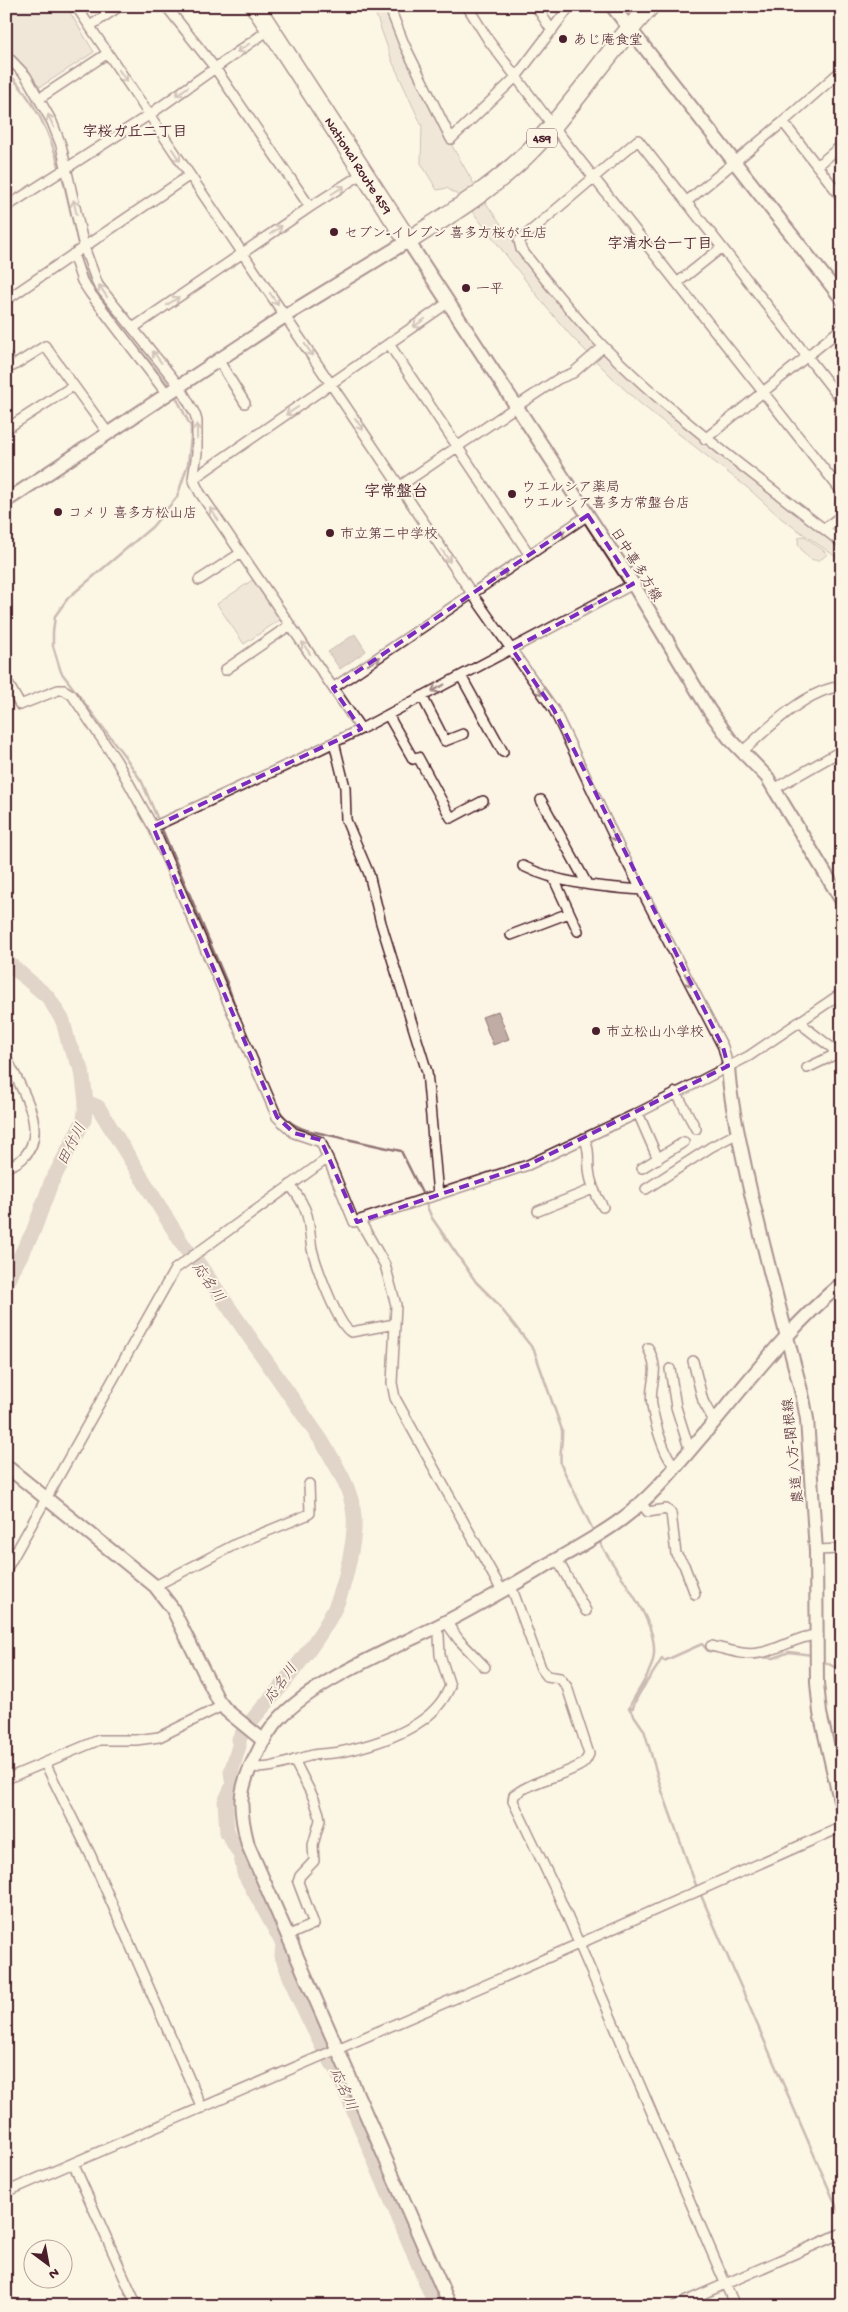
<svg xmlns="http://www.w3.org/2000/svg" width="848" height="2312" font-family="'Gochi Hand','Klee One',sans-serif">
  <rect width="100%" height="100%" fill="#fcf5e5"/>
  <filter id="ink" filterUnits="userSpaceOnUse"><feTurbulence type="fractalNoise" baseFrequency=".02" numOctaves="2"/><feDisplacementMap in="SourceGraphic" scale="10" xChannelSelector="R" yChannelSelector="G"/><feConvolveMatrix kernelMatrix="1 2 1 2 8 2 1 2 1" color-interpolation-filters="sRGB"/></filter>
  <g filter="url(#ink)">
    <path fill="#e2d5ca" stroke="#967a7a" d="M6,6H66L94,52L40,87L6,48Z
      M373,6H387L435,116L478,191L465,200L447,188L437,190L421,163L422,126L393,63Z
      M485,202L535,271L697,436L842,546V561L782,519L749,489L642,405L620,385L572,337L547,308L472,211Z
      M804,536L824,551L827,554C815,568 805,556 798,544L799,537Z
      M254,579L281,619L244,644L217,604Z"/>
    <path fill="#c0aca5" stroke="#917474" d="M355,634L366,651L340,669L328,652Z
      M498,1011L509,1039L493,1045L482,1017Z"/>
    <g fill="none" stroke-linecap="round" stroke-linejoin="round">
      <path stroke="#917474" stroke-width="2.5" d="M6,71C33,97 51,134 60,170
        M62,175L79,248
        M80,253L81,263L95,292
        M122,328L171,388
        M175,395L191,427V437L188,464L177,497L152,527L68,598L55,616L53,632V646L61,672L126,758L142,782L227,983L237,1012L278,1109C286,1120 292,1125 306,1130L401,1151L424,1197
        M425,1202L432,1218L476,1282L496,1302L534,1350L562,1430C563,1442 559,1452 561,1465L595,1534
        M599,1541C616,1574 662,1623 653,1660C650,1676 636,1692 629,1708
        M756,1657L774,1658L789,1652L812,1655
        M821,1660L842,1671
        M629,1708L644,1730L662,1791L697,1888
        M630,1708H633C637,1691 654,1675 662,1658L664,1661L702,1644L708,1651L724,1653
        M700,1893L842,2219"/>
      <path stroke="#c0aca5" stroke-width="15" d="M6,961L48,997L63,1021L69,1045L82,1070L86,1102L84,1120L51,1183L33,1232L6,1283
        M86,1102L98,1107L185,1248L196,1260L321,1440C335,1463 352,1489 354,1516C356,1539 344,1590 334,1610C321,1636 300,1662 282,1685C268,1703 250,1719 239,1739V1746L231,1772L233,1785L225,1802L227,1832L241,1856L244,1873L283,1944L282,1956L298,1997L323,2048L337,2071L436,2306"/>
      <defs>
        <path id="street" d="M76,6L473,595L554,710L619,847L723,1047L728,1066
          M166,6L215,68L310,207
          M389,6L404,44L451,139L516,77L570,6
          M467,6L489,41L553,126L842,492
          M536,6L552,31
          M90,26L120,6
          M6,55L26,76L52,122L61,145L84,247L98,285L180,387L195,414L197,421V453L193,479L200,493L361,729
          M40,98L108,53
          M783,122L842,198
          M817,166L842,145
          M686,202L783,122L842,70
          M6,207L149,115L270,29
          M73,254L82,281L90,293L167,394
          M677,283L721,248
          M6,300L190,175
          M133,328L310,207L365,172
          M389,344L529,554
          M6,356L13,366L45,346L108,433
          M219,361L245,403
          M842,401L638,140L519,241L521,249C547,282 573,315 602,345C675,419 760,479 842,543
          M6,429L73,386
          M705,439L842,328
          M193,479L449,302
          M400,486L517,406L558,379L573,373L603,347
          M824,529L842,515
          M199,580L241,553
          M225,670L290,625
          M461,676L503,752
          M6,680L20,705L58,690H64L72,695L116,760L153,827L277,1117L294,1133L321,1142L354,1222L528,1165L638,1113L749,1056L842,993
          M333,688L588,515
          M422,696L445,741L463,734
          M388,715L413,759L418,757L451,818L483,801
          M334,742L345,787L346,820L369,874L381,923L427,1072L438,1195
          M743,751C769,727 806,690 842,686
          M774,789L839,752
          M541,800L587,884
          M153,827L298,760L361,729L633,584
          M523,866C559,884 602,887 641,890
          M553,877L578,931
          M511,935L569,913
          M801,1020L806,1028L832,1048L834,1052L832,1056L807,1068
          M6,1057C19,1085 51,1130 23,1158C19,1162 12,1165 6,1167
          M676,1092L696,1129
          M638,1113L658,1159
          M584,1138C590,1148 588,1159 589,1169C590,1183 596,1196 603,1207
          M642,1168L684,1142
          M290,1185C297,1194 304,1204 307,1215C310,1226 310,1238 312,1249C316,1265 338,1326 351,1332L395,1324
          M646,1189L711,1147L738,1133
          M538,1211L593,1189
          M360,1221L385,1265L396,1305L392,1383L395,1398L502,1591
          M648,1348C662,1376 648,1380 652,1405C654,1421 664,1457 676,1467
          M693,1361L703,1401L714,1421
          M670,1369L676,1407L688,1445L692,1448
          M641,1503L648,1512L666,1509L671,1513L676,1554L684,1565L695,1594
          M816,1550L842,1549
          M557,1559L586,1611
          M6,1570L175,1269L328,1158
          M155,1586L236,1544L307,1515L310,1513L309,1484
          M511,1586L541,1668L547,1676L560,1678L567,1687L589,1754C587,1759 584,1764 579,1766C557,1778 536,1779 514,1795L513,1801L559,1897L735,2306
          M446,1622L459,1640L485,1667
          M711,1646C726,1649 744,1656 759,1653C779,1650 795,1637 816,1635
          M45,1763L91,1856L202,2108
          M250,1766C267,1772 292,1760 309,1756C319,1753 330,1754 340,1752C379,1744 434,1727 450,1686L440,1655L439,1635L434,1628
          M6,1779L99,1740H136L159,1737L222,1706
          M287,1936L314,1924L298,1882L300,1876L314,1861L313,1845L320,1820L319,1814L314,1799L294,1760
          M73,2163L137,2306
          M6,2192L495,1981L842,1827
          M6,2301L18,2306
          M675,2306L842,2233"/>
        <path id="secondary" d="M612,6L842,299
          M6,501L285,316L408,241L633,584L709,710L729,738L767,777L842,901
          M728,1066C730,1100 738,1133 745,1167C762,1245 783,1321 803,1398L807,1419L816,1551L817,1683L820,1713L842,1809
          M6,1466L155,1586L172,1608L218,1700L226,1710L264,1741
          M450,2306L248,1845C238,1806 238,1789 257,1754C263,1741 270,1728 280,1718C313,1682 387,1651 432,1629C470,1610 508,1588 545,1566C571,1551 598,1537 622,1519C654,1495 677,1465 703,1435C747,1383 789,1327 842,1283"/>
        <path id="highway" d="M255,6L408,241C451,213 495,187 531,150C574,106 607,52 650,6"/>
      </defs>
      <use href="#street" stroke="#4a1f2b" stroke-width="12"/>
      <use href="#secondary" stroke="#4a1f2b" stroke-width="16"/>
      <use href="#highway" stroke="#4a1f2b" stroke-width="21"/>
      <use href="#street" stroke="#fcf5e5" stroke-width="9"/>
      <use href="#secondary" stroke="#fcf5e5" stroke-width="12"/>
      <use href="#highway" stroke="#fcf5e5" stroke-width="18"/>
    </g>
    <defs><path id="oneway-shaft" d="M-6 0H5M1.5-3L5.5 0L1.5 3" fill="none" stroke-width="1.6" stroke-linecap="round" stroke-linejoin="round" transform="scale(1.25)"/></defs>
    <g stroke="#a38a88">
      <use href="#oneway-shaft" transform="translate(243 48) rotate(145)"/>
      <use href="#oneway-shaft" transform="translate(123 76) rotate(56)"/>
      <use href="#oneway-shaft" transform="translate(182 91) rotate(145)"/>
      <use href="#oneway-shaft" transform="translate(51 121) rotate(-114)"/>
      <use href="#oneway-shaft" transform="translate(176 155) rotate(56)"/>
      <use href="#oneway-shaft" transform="translate(338 190) rotate(-32)"/>
      <use href="#oneway-shaft" transform="translate(75 207) rotate(-103)"/>
      <use href="#oneway-shaft" transform="translate(276 230) rotate(-35)"/>
      <use href="#oneway-shaft" transform="translate(103 291) rotate(-124)"/>
      <use href="#oneway-shaft" transform="translate(274 299) rotate(56)"/>
      <use href="#oneway-shaft" transform="translate(173 301) rotate(-34)"/>
      <use href="#oneway-shaft" transform="translate(419 323) rotate(145)"/>
      <use href="#oneway-shaft" transform="translate(309 350) rotate(55)"/>
      <use href="#oneway-shaft" transform="translate(157 357) rotate(-127)"/>
      <use href="#oneway-shaft" transform="translate(292 411) rotate(146)"/>
      <use href="#oneway-shaft" transform="translate(359 424) rotate(56)"/>
      <use href="#oneway-shaft" transform="translate(197 431) rotate(-91)"/>
      <use href="#oneway-shaft" transform="translate(214 514) rotate(-125)"/>
      <use href="#oneway-shaft" transform="translate(559 534) rotate(-34)"/>
      <use href="#oneway-shaft" transform="translate(446 556) rotate(56)"/>
      <use href="#oneway-shaft" transform="translate(501 575) rotate(-36)"/>
      <use href="#oneway-shaft" transform="translate(590 607) rotate(152)"/>
      <use href="#oneway-shaft" transform="translate(306 648) rotate(-124)"/>
      <use href="#oneway-shaft" transform="translate(374 661) rotate(-34)"/>
      <use href="#oneway-shaft" transform="translate(438 688) rotate(152)"/>
      <use href="#oneway-shaft" transform="translate(539 689) rotate(56)"/>
      <use href="#oneway-shaft" transform="translate(614 835) rotate(66)"/>
      <use href="#oneway-shaft" transform="translate(688 980) rotate(63)"/>
    </g>
  </g>
  <path d="M0 0H848V2312H0ZM588,515L633,584L512,649L554,710L723,1047L728,1066L528,1165L357,1222L321,1140L294,1133L277,1117L153,827L361,729L333,688Z" fill="#fcf5e5" fill-opacity=".55" fill-rule="evenodd"/>
  <path fill="none" stroke="#7b2cbf" stroke-width="4" stroke-dasharray="10 6" stroke-linejoin="round" d="M588,515L633,584L512,649L554,710L723,1047L728,1066L528,1165L357,1222L321,1140L294,1133L277,1117L153,827L361,729L333,688Z"/>
  <g fill="#4a1f2b" stroke="#fcf5e5" stroke-width="2">
    <circle cx="563" cy="39" r="5"/>
    <circle cx="334" cy="232" r="5"/>
    <circle cx="466" cy="288" r="5"/>
    <circle cx="512" cy="494" r="5"/>
    <circle cx="58" cy="512" r="5"/>
    <circle cx="330" cy="533" r="5"/>
    <circle cx="596" cy="1031" r="5"/>
  </g>
  <g text-anchor="middle" stroke-width="4" stroke-linejoin="round" paint-order="stroke">
    <rect fill="#fcf5e5" stroke="#7f5f63" stroke-width="1" x="527" y="128.5" width="30" height="19" rx="4"/>
    <g font-size="12" font-weight="bold" fill="#4a1f2b">
      <text x="542" y="142">459</text>
    </g>
    <g font-size="14" fill="#4a1f2b" stroke="#fcf5e5" text-anchor="start">
      <text x="573" y="44">あじ庵食堂</text>
      <text x="344" y="237">セブン-イレブン 喜多方桜が丘店</text>
      <text x="476" y="293">一平</text>
      <text x="522" y="491">ウエルシア薬局<tspan x="522" dy="16">ウエルシア喜多方常盤台店</tspan></text>
      <text x="68" y="517">コメリ 喜多方松山店</text>
      <text x="340" y="538">市立第二中学校</text>
      <text x="606" y="1036">市立松山小学校</text>
    </g>
    <g font-size="14" fill="#4a1f2b" stroke="#fcf5e5">
      <text transform="translate(359 165) rotate(57)" y="5">National Route 459</text>
      <text transform="translate(637 564) rotate(58)" y="5">日中喜多方線</text>
      <text transform="translate(792 1451) rotate(-96)" y="5">農道 八方-関根線</text>
    </g>
    <g font-size="15" font-weight="bold" fill="#4a1f2b" stroke="#fcf5e5">
      <text x="135" y="136">字桜ガ丘二丁目</text>
      <text x="660" y="248">字清水台一丁目</text>
    </g>
    <g font-size="15" font-style="italic" fill="#6d4950" stroke="#fcf5e5">
      <text transform="translate(71 1144) rotate(-63)" y="5">田付川</text>
      <text transform="translate(209 1282) rotate(55)" y="5">応名川</text>
      <text transform="translate(280 1683) rotate(-54)" y="5">応名川</text>
      <text transform="translate(344 2089) rotate(66)" y="5">応名川</text>
    </g>
    <g font-size="16" font-weight="bold" fill="#4a1f2b" stroke="#fcf5e5">
      <text x="396" y="496">字常盤台</text>
    </g>
  </g>
  <rect width="848" height="2312" fill="none" stroke="#fcf5e5" stroke-width="25"/>
  <rect x="12" y="12" width="823" height="2287" fill="none" stroke="#4a1f2b" stroke-width="2" filter="url(#ink)"/>
  <g transform="translate(48 2264) rotate(148)"><circle r="24" fill="#fcf5e5" stroke="#b59f9b"/>
  <path d="M0-4L9 19L0 12L-9 19Z" fill="#4a1f2b"/>
  <text y="-8" font-size="14" font-weight="bold" text-anchor="middle" fill="#4a1f2b">N</text>
  </g>
</svg>
